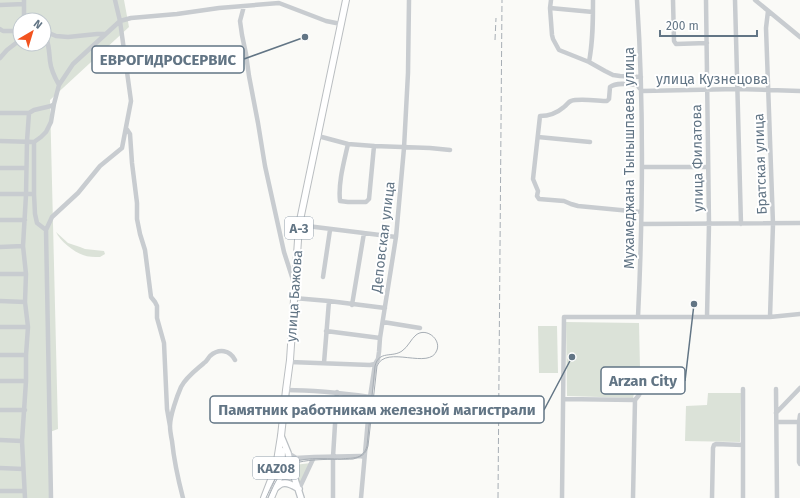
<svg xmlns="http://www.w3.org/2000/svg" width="800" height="498" font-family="'Fira Sans',sans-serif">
  <rect width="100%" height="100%" fill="#fafaf7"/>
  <path fill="#dbe2d8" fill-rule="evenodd" d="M0,0H124L129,27L50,100L58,429L50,432L51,498H0ZM20,20H44V44H20Z
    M56,232L68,243L80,247L85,249L104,251L105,254L100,257C94,257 88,257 83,255C74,252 60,241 56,232Z
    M566,322L639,323L640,368L633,398L567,396Z
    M538,326H557L558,373H539Z
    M708,393H741L740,442L685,441L686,406L707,405Z
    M311,463L300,485L293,466L294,465Z"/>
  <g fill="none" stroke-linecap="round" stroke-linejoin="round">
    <defs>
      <path id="major" d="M281,436L288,453L291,467L301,498
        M275,488C277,487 279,485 281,484C287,481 294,486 299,489"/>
      <path id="highway" d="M264,498L276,467L281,436L286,390L290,360L299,225L346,0
        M271,498L281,474L282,451"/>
    </defs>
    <use href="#major" stroke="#babfc3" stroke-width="8"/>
    <use href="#highway" stroke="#babec1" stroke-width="8"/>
    <path stroke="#c8ccd0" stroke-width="4.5" d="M24,0V20
      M551,0L550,8L593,12
      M637,0C644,105 643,211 638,317
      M673,0L674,41L676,44L707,43
      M706,0L709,224L707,317
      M735,0L741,224
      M755,0L800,37
      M0,5L24,4
      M244,6L240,21L242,35L246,54L249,76L258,123L265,166L284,252L294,283
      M550,8L552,35L553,39L559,50L589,62L605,71L613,75L620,76L641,77
      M768,11L766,28L773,224L770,317
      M0,29L3,31H20
      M44,31L56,36L68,37L97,34H105
      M44,32C49,43 49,50 50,61C51,70 55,78 59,85
      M0,58L7,50L20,40
      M589,62C593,41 593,21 593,0
      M0,113H29
      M126,128L130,134L132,163L137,203V219L140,234L145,250L151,297L155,302L157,306V318L164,343L167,409L170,426
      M318,136L348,144L374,146L430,148L450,150
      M538,137L590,142
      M0,141L34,142L41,137L46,132L51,122L54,104
      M348,144C344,162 338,183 340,201L348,202H366L369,199L374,146
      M642,167H708
      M0,168H26
      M0,194H34V142
      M34,194L35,214L37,223L46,230
      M641,212L578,206L571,204L564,201L539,199L537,196L538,191L533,179L540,116C549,116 557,113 564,107C567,105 568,102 571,101C578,98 599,101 607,101L609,99L610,87C616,82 629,84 637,85L642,91L737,89L800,91
      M0,220H25
      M641,224L800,223
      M299,225L396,237
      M0,247L23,246
      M0,274H26
      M323,277L330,230
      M294,298L329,301L385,308
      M0,301L25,302
      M352,305L364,233
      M383,322L420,328
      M0,327H28
      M326,331L380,338
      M0,355H26
      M290,362L370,365L375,364
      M324,363L329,301
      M0,381H26
      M743,389V498
      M776,389L777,498
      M286,390C314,390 342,393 370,397
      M563,399L635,400
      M0,410H25
      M776,413L800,388
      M313,418L336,421
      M777,422H799L800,415
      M799,422V462L800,464
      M0,440L22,441
      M288,453L296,458L314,457
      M0,468L23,469
      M299,489L314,457L361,456L364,457
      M0,491H24
      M25,498L22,441L26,381V355L28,327L25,302L26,274L23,246L26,195L27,141L29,113L34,110L51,106L54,104L59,85L73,64L120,21L131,18L177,14L219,8L279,3L326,21L341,24
      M51,498L46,230L52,217L78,193L100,166L122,148L131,101L120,21L115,0
      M183,498C178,479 174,460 172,441C171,436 170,431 170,426C170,416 177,396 181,387C186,377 196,370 204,363C207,361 208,358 210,356C219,348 230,350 235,360
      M333,498V457L337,392
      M361,498L370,397L375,364L378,359L379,352L380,338L396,237L404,148L408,73L409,0
      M562,498L564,317H770L800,314
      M633,498L635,400L639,395L642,389L649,382L650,371
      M712,498L713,448L714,445L716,444L743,445"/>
    <use href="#major" stroke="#fff" stroke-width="5.5"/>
    <use href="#highway" stroke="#fff" stroke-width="6"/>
    <path stroke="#a7aeb5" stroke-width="1" d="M266,498C271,487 276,474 286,466C299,456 325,459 341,459C347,458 354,459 360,456C364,453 366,450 367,446L375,366C379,350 392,358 402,351C408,347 411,339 416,335C426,327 441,339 437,350C430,371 386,344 377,366L368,446C366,454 361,457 353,459C337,460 298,457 286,468C277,476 273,487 268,498"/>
    <path stroke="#a7aeb5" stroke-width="1" stroke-dasharray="6 3" stroke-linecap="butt" d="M495,40L496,18
      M498,498L502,0"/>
  </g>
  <g text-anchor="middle" stroke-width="4" stroke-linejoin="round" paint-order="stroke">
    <g fill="#fff" stroke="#919eaa" stroke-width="1">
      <rect x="285" y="217" width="28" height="22" rx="3"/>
      <rect x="253" y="457" width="46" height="22" rx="3"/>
    </g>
    <g font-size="13" font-weight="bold" fill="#627585">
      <text x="299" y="233">A-3</text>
      <text x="276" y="473">KAZ08</text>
    </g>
    <g font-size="14" fill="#627585" stroke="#fff">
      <text x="712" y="84">улица Кузнецова</text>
      <text transform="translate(629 158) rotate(-90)" y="5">Мухамеджана Тынышпаева улица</text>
      <text transform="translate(697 158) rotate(-91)" y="5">улица Филатова</text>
      <text transform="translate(760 164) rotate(-92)" y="5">Братская улица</text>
      <text transform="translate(383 237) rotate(-83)" y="5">Деповская улица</text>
      <text transform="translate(294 296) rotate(-86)" y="5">улица Бажова</text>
    </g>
  </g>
  <path fill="none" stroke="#627585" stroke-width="1.5" d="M305 37L244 59M694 304L685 381M572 357L544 410"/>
  <g fill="#627585" stroke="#fff" stroke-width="1.5">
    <circle cx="305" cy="37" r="4"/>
    <circle cx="694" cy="304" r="4"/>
    <circle cx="572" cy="357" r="4"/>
  </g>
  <g fill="#fff" stroke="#627585" stroke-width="1.5">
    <rect x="92" y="46" width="152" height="27" rx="4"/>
    <rect x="601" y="367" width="84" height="27" rx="4"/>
    <rect x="210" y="396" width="334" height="27" rx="4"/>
  </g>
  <g font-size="15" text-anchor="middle" font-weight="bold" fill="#627585">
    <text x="168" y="65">ЕВРОГИДРОСЕРВИС</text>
    <text x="643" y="386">Arzan City</text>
    <text x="377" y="415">Памятник работникам железной магистрали</text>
  </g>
  <g transform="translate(32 32) rotate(38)"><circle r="19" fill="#ffffff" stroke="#c0c8ce"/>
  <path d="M0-3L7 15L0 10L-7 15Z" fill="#f2531f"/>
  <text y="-6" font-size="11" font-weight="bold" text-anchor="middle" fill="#627585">N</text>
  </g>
  <path d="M660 30v6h97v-6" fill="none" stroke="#627585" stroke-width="2"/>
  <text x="666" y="30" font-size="12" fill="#627585" stroke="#ffffff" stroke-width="3" paint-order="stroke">200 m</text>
</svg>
